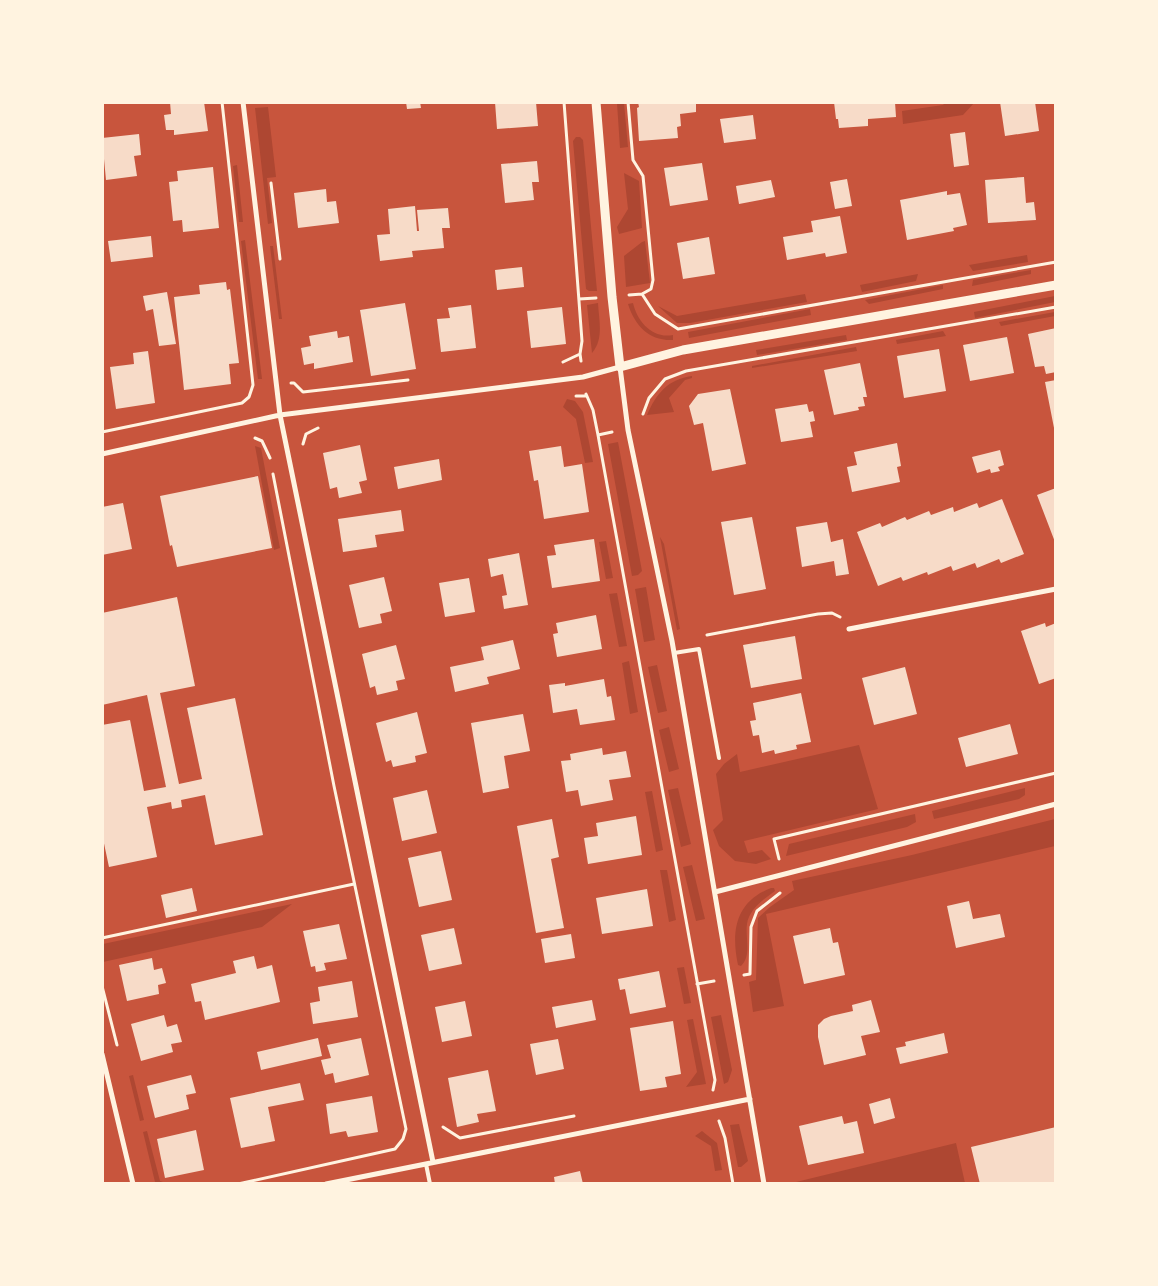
<svg xmlns="http://www.w3.org/2000/svg" width="1158" height="1286" font-family="Inter,sans-serif">
  <rect width="100%" height="100%" fill="#c8553d"/>
  <path fill="#ae4732" d="M617,103H624L628,147L620,148Z
    M945,103H974L963,115L903,124L902,111L943,105Z
    M268,107L276,177L267,178L272,223L268,224L255,108Z
    M576,137H580L583,140L597,291H589L586,289L573,141Z
    M237,165L243,222H239L233,166Z
    M624,173L639,181L642,228L619,234L617,227L628,209Z
    M245,240L262,379H258L241,241Z
    M645,241L650,283L626,287L624,256L642,242Z
    M270,246H273L282,319H279Z
    M1027,255L1028,262L973,271L969,265Z
    M1031,270V274L972,286L973,280Z
    M918,274L916,281L862,292L860,285Z
    M943,285V289L869,304L865,300Z
    M805,294L807,302L690,323H677L658,306L677,316Z
    M1055,296V302L975,318L974,312Z
    M598,303C599,321 604,339 592,353L587,305Z
    M633,303C637,321 652,339 673,335V340C649,341 635,326 628,304Z
    M810,309L811,315L689,338L688,332Z
    M1055,312V316L1001,326L999,322Z
    M943,331L946,336L897,344L896,340Z
    M846,335L847,340L757,355L756,350Z
    M856,347L857,351L752,368V366Z
    M692,376V378L685,380L669,398L674,412L647,415C656,394 668,379 692,376Z
    M567,399L575,401L583,412L593,462L585,463L576,419L563,407Z
    M618,442L642,571L638,575L632,576L608,444Z
    M255,446L261,448L280,548L274,550Z
    M660,537L664,544L680,629L677,630Z
    M606,541L613,578L606,579L599,542Z
    M646,587L655,640L644,642L635,589Z
    M617,593L627,646L619,647L609,594Z
    M629,661L638,712L630,714L622,663Z
    M657,665L667,711L658,713L648,667Z
    M669,727L679,769L669,772L659,730Z
    M859,745L878,809L744,841L748,853L762,850L771,859L756,864L735,861L719,846L713,830L723,820L716,774L724,764L737,754L740,772Z
    M678,788L691,844L681,847L668,790Z
    M1025,788V795L1019,799L934,819L932,811Z
    M652,791L663,850L656,852L645,792Z
    M915,814L916,822L907,827L786,856L789,844Z
    M1055,819V846L766,914L784,1006L753,1012L749,982L756,980L758,918L770,907L794,890L792,881L912,855Z
    M692,865L705,919L696,921L683,867Z
    M660,870H667L676,920L669,922Z
    M771,888H774L775,891C764,899 749,909 747,924C745,937 752,956 741,966L738,965C731,932 735,902 771,888Z
    M292,904L262,927L103,962V944Z
    M684,967L691,1003L684,1004L677,968Z
    M721,1015L732,1070L728,1082L724,1084L711,1017Z
    M693,1019L706,1084L686,1087L697,1072L687,1020Z
    M133,1075L144,1120L140,1121L129,1076Z
    M739,1124L748,1161L741,1167H738L730,1125Z
    M147,1131L160,1181L166,1183H157L155,1182L143,1132Z
    M702,1131L717,1143L722,1170L715,1171L711,1146L695,1136Z
    M956,1143L965,1183H792Z"/>
  <path fill="#f7dbc8" d="M170,102H204L208,131L174,135V130H166L164,115L171,114Z
    M406,102H420L421,108L407,109Z
    M495,102H536L538,126L497,129Z
    M638,102H696V112L680,114L681,126L677,127L678,138L639,141L637,108L639,107Z
    M834,102H895L896,117L868,119V126L839,128L838,119H836Z
    M1000,102H1035L1039,131L1005,136Z
    M753,115L756,139L724,143L720,119Z
    M965,132L969,165L954,167L950,134Z
    M139,134L141,155L134,156L137,176L106,180L102,138Z
    M537,161L539,182H532L534,200L505,203L501,164Z
    M702,163L708,200L670,206L664,168Z
    M213,167L219,228L183,232L182,220L173,221L169,182L178,181L177,171Z
    M1024,177L1026,203L1034,202L1036,220L988,223L985,180Z
    M847,179L852,206L835,209L830,182Z
    M771,180L775,197L739,204L736,186Z
    M326,189L327,202L336,201L339,223L298,228L294,193Z
    M947,191V195L960,193L967,225L953,228L954,231L907,240L900,200Z
    M415,206L417,231H419L417,210L448,208L450,228H442L444,248L412,251L413,257L380,261L377,235L390,234L388,209Z
    M840,216L847,253L826,257L825,253L787,260L783,237L813,232L811,221Z
    M151,236L153,257L111,262L108,241Z
    M709,237L715,274L683,279L677,243Z
    M522,267L524,287L497,290L495,270Z
    M226,282L227,290L230,289L239,363L229,364L231,384L184,390L174,297L200,294L199,285Z
    M167,292L176,344L159,346L153,309L146,311L143,296Z
    M405,303L416,369L371,376L360,310Z
    M471,305L476,348L441,352L437,319L450,318L448,308Z
    M562,307L566,344L531,348L527,311Z
    M1056,328V372L1046,374L1044,366L1035,367L1028,334Z
    M337,331L338,338L349,336L353,362L314,369V363L304,365L301,348L311,346L309,336Z
    M1007,337L1014,373L970,381L963,345Z
    M939,349L946,391L904,398L897,356Z
    M148,351L155,403L116,409L110,367L134,364L133,353Z
    M860,363L867,397H863L865,406L858,407L859,410L834,415L824,370Z
    M1056,380V433H1055L1045,382Z
    M730,389L746,464L712,471L703,423L694,425L689,406L698,394Z
    M807,404L809,412L813,411L815,421L810,422L813,437L781,442L775,409Z
    M897,443L901,466L897,467L900,482L852,492L847,467L857,465L854,452Z
    M360,445L367,480L359,482L362,493L339,498L337,487L330,489L323,453Z
    M561,446L564,467L582,464L589,512L544,519L538,480L534,481L529,451Z
    M1000,450L1004,465L998,467L1000,471L991,473L990,469L977,473L972,457Z
    M439,459L442,480L398,489L394,467Z
    M258,476L272,548L177,567L172,545L170,546L160,496Z
    M1056,488V542H1055L1037,495Z
    M1002,499L1024,554L1001,563L999,559L977,568L975,563L953,571L951,566L928,575L927,572L903,581L901,577L878,586L857,532L880,523L882,527L905,517L907,520L929,511L931,515L953,507L954,512L977,503L979,508Z
    M123,503L132,549L102,555V507Z
    M401,510L404,531L375,535L377,547L343,552L338,519Z
    M752,517L766,589L734,595L721,522Z
    M827,522L831,542L843,539L849,574L836,576L834,561L802,567L796,527Z
    M594,539L600,581L552,588L547,556L556,555L554,545Z
    M519,553L528,605L504,609L502,596L507,595L503,574L491,577L488,559Z
    M384,577L392,611L380,614L382,623L359,628L349,585Z
    M469,578L475,612L445,617L439,583Z
    M177,597L195,686L160,693L179,784L202,779L187,708L235,698L263,835L215,845L205,795L181,800L182,807L172,809L171,802L147,807L157,857L109,867L102,834V725L130,720L144,791L166,787L147,695L102,705V613Z
    M596,615L602,649L557,657L553,634L558,633L556,623Z
    M1045,623L1046,627L1056,623V678L1039,684L1021,631Z
    M795,636L802,679L751,688L743,645Z
    M513,640L520,669L487,677L489,684L455,692L450,667L484,660L481,647Z
    M396,645L405,679L396,681L398,690L377,695L375,686L370,688L362,654Z
    M905,667L917,714L874,725L862,678Z
    M604,679L607,697L611,696L615,720L580,725L577,709L553,713L549,685L565,683V686Z
    M801,693L811,742L796,745L797,749L775,754L774,750L762,753L759,735L753,736L750,721L756,720L753,703Z
    M417,712L427,753L415,756L416,762L393,767L391,760L386,762L376,723Z
    M523,714L530,751L504,756L509,788L483,793L471,723Z
    M1010,724L1018,754L966,767L958,738Z
    M602,748L603,755L626,751L631,777L609,780L613,800L581,806L578,790L566,792L561,761L571,760L570,754Z
    M427,790L437,833L402,841L393,798Z
    M636,816L642,855L588,864L584,838L598,836L596,823Z
    M552,819L559,857L551,859L564,928L536,933L517,826Z
    M441,851L452,900L419,907L408,858Z
    M192,888L197,911L166,918L161,895Z
    M647,889L653,926L602,934L596,898Z
    M969,901L973,919L1000,914L1005,937L956,948L947,906Z
    M339,924L347,959L324,963L326,970L316,972L315,966L311,967L303,931Z
    M454,928L462,964L429,971L421,935Z
    M830,928L833,943L838,942L845,975L804,984L793,936Z
    M571,934L575,958L545,963L541,939Z
    M254,956L257,969L272,965L280,1002L205,1020L201,1001L195,1002L191,984L236,973L233,961Z
    M152,958L154,970L162,968L166,983L158,985L159,994L127,1001L119,965Z
    M659,971L666,1007L630,1014L625,989L620,990L618,979Z
    M352,981L358,1017L313,1024L310,1003L320,1001L318,987Z
    M592,1000L596,1020L556,1028L552,1007Z
    M871,1000L880,1032L861,1036L866,1055L824,1065L818,1037V1025L824,1019L831,1016L853,1011L852,1005Z
    M465,1001L472,1036L442,1042L435,1007Z
    M164,1015L167,1027L177,1024L182,1042L171,1044L173,1052L141,1061L131,1024Z
    M673,1021L681,1074L665,1077L667,1087L640,1091L630,1028Z
    M944,1033L948,1053L900,1064L896,1048L906,1046L905,1042Z
    M318,1038L322,1056L261,1070L257,1052Z
    M361,1038L369,1075L335,1083L333,1073L325,1075L321,1060L331,1058L327,1045Z
    M558,1039L564,1069L536,1075L530,1044Z
    M488,1070L496,1111L477,1114L479,1122L457,1127L448,1078Z
    M191,1075L196,1093L186,1095L189,1109L155,1118L147,1086Z
    M300,1083L304,1100L268,1107L275,1141L241,1148L230,1098Z
    M372,1096L378,1132L348,1137L346,1131L330,1134L326,1104Z
    M890,1098L895,1118L874,1124L869,1104Z
    M842,1116L844,1124L857,1121L864,1153L808,1165L799,1126Z
    M1056,1127V1184H980L971,1147Z
    M196,1130L204,1170L165,1178L157,1139Z
    M580,1171L583,1184H555L554,1177Z"/>
  <g fill="none" stroke-linecap="round" stroke-linejoin="round">
    <path stroke="#fff3e0" stroke-width="3" d="M564,102L582,341L580,354L581,361
      M628,102L633,160L643,176L653,280L651,289L642,294
      M271,183L280,259
      M629,295L642,294L655,314L678,329L1056,262
      M579,299L596,298
      M563,362L580,354
      M291,383H294L303,392L408,380
      M586,394L593,410L598,435L715,1080L713,1090
      M576,396H586
      M643,414L649,398L665,379L686,371L1056,307
      M102,432L242,403L249,397L253,385L222,102
      M598,435L612,432
      M255,438L262,441L270,458
      M303,444L306,434L318,428
      M707,635L818,614L832,613L840,617
      M779,859L774,839L1056,773
      M102,938L354,884
      M744,975L750,974L751,927L757,911L780,893
      M697,984L714,981
      M102,986L117,1045
      M719,1121L725,1138L733,1184
      M443,1127L460,1138L574,1116
      M238,1184L395,1149L403,1139L406,1129L334,786L273,474"/>
    <path stroke="#fff3e0" stroke-width="4" d="M674,653L699,649L719,758
      M426,1164L430,1184"/>
    <path stroke="#fff3e0" stroke-width="5" d="M243,102L280,415L433,1162
      M102,454L280,415L583,377L620,367L628,430L672,641L764,1184
      M849,629L1056,589
      M715,892L1056,804
      M102,1054L133,1184
      M326,1184L750,1099"/>
    <path stroke="#fff3e0" stroke-width="9" d="M596,102L612,297L620,367L683,350L1056,285"/>
  </g>
  <rect width="1158" height="1286" fill="none" stroke="#fff3e0" stroke-width="208"/>
</svg>
